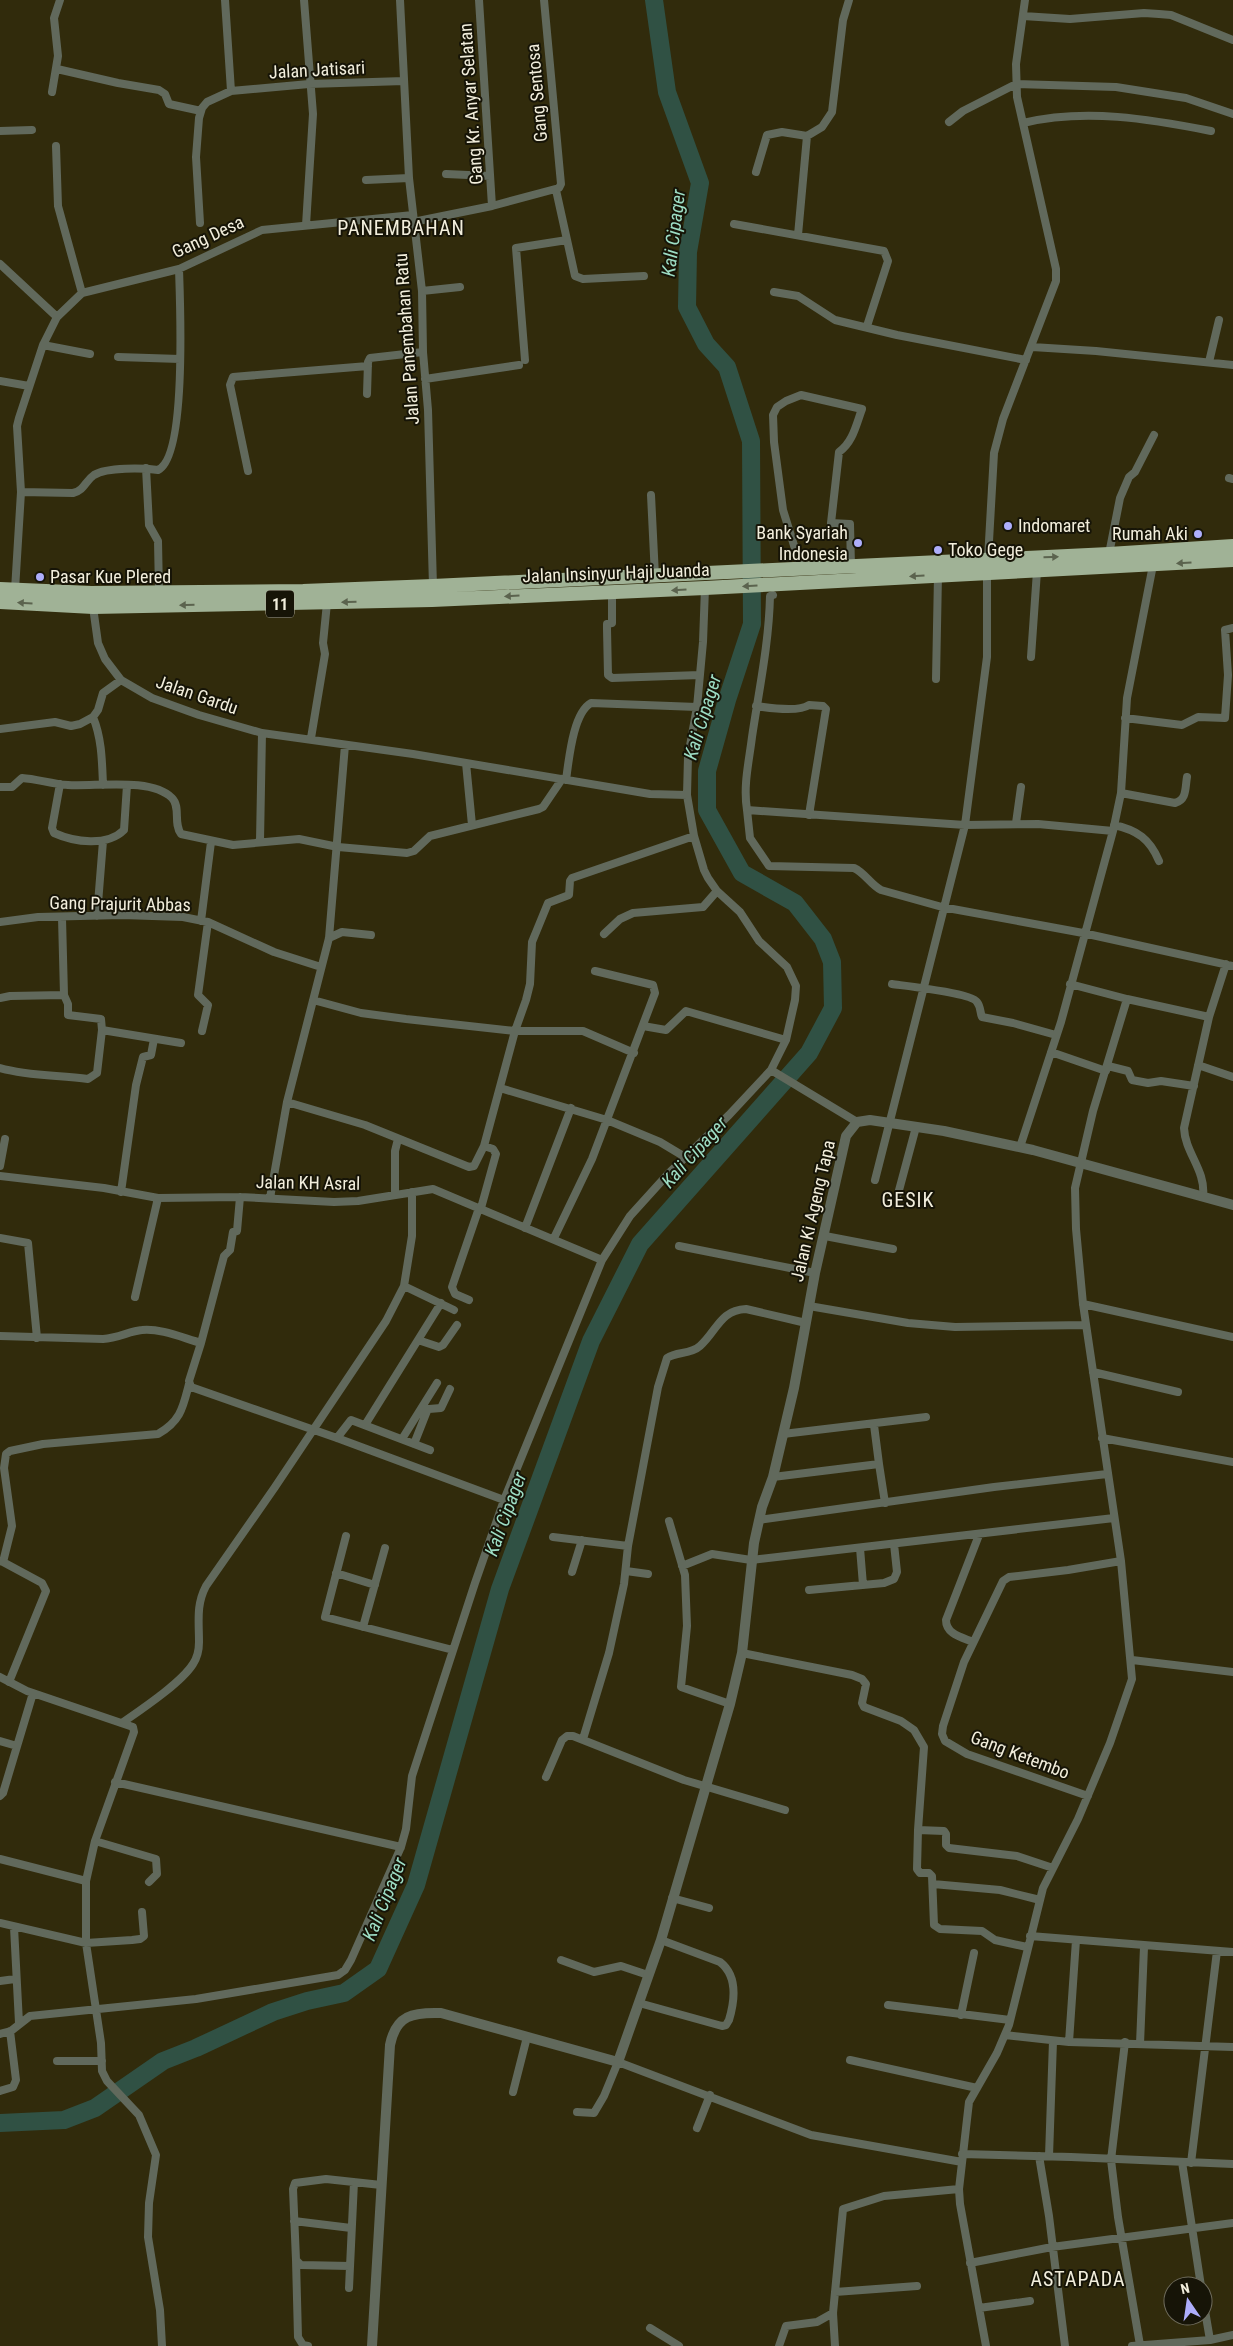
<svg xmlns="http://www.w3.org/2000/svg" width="1233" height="2346" font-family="'Roboto Condensed',sans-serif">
  <rect width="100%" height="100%" fill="#312b0c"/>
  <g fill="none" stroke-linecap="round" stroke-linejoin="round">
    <path stroke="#305144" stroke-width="18" d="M0,2123L64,2120L95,2108L163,2061L196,2048L273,2012L307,2001L344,1993L378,1969L416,1885L500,1589L591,1341L640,1244L809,1053L833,1008L832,962L823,939L795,903L742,873L707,810V771L727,700L752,624L751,441L727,367L706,344L687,307L688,252L700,183L667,92L654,0"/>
    <path stroke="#61695c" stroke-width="8" d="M225,0L231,91
      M304,0L313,114L306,225
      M400,0L409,178L422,291L423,352L428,410L433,586
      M479,0L492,206
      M1023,16L1070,19L1144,13L1159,14L1171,15L1233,40
      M57,69L118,83L159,90L165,94L169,104L201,111
      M52,92L58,56L54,18L60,0
      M949,122L963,111L1016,84L1116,87L1186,98L1233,114
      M1023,123C1085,108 1150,119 1211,131
      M0,131L32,130
      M56,146L58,206L82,293
      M756,172L767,135L782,132L807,136L822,127L832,112L843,20L849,0
      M446,174L490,176
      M366,180L409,178
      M556,190L575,276L583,279L644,276
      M413,222L492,206L559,188L561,184L544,0
      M200,223L196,157L199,118L202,108L207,102L231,91L309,84L404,81
      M734,224L884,251L888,261L867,326
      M798,235L807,136
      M0,264L57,317
      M422,291L460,287
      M774,292L798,296L835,320L897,335L1026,360
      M43,345L90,354
      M1032,347L1096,351L1233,365
      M118,357L180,359
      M525,360L516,248L567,240
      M1209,362L1219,320
      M425,379L519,365
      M0,381L29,386
      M367,394L368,362L370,358L423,352
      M146,468L149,525L158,541L159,592
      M248,471L230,385L233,377L368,366
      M1229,478L1233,479
      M21,492L73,493C85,490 85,481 94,475C107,467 143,468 158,470C187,457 180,300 179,269
      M651,495L655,576
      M1109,554L1120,498L1129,477L1135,472L1154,435
      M988,559L994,453L1003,419L1056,281V269L1017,97L1016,64L1025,0
      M801,568L783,510L774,442L773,415L777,407L786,401L801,395L862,409C856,425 853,442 839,452L831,523L850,524L851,566
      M15,590L21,492L17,426L19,418L43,345L57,317L82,293L179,269L262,230L413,215
      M612,593V623L607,624V629L608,675L612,678L700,675
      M773,595L770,596C769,643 759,690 752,737C749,762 743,785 747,810L965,825L1038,824L1113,831
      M1031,657L1037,571
      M936,679L938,575
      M756,706C769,708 799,712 809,705L823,706L826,709L809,815
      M93,717C102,739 102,762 103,785
      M1125,718L1182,725L1198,717L1225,718L1228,675L1225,630L1233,628
      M0,729L55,722L71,726L80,724L93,717L98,710L103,693L121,680
      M311,738L325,654L323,643L327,603
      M466,763L472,825
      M566,780C569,759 573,713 591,703L697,707
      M60,784L52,828L54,833C74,842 107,847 124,830L127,785
      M0,787H12L22,778C37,779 52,784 68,785C95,787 151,777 172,798C181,807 173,823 181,834L233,845L299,839L338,847L407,853L414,851L430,836L539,809L543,807L562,779
      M1121,793L1175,803C1187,800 1185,788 1187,777
      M687,795L688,757L697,707L703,642L705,588
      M747,810L750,838L769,866L854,868C865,873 870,884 881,890L942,907L1083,933L1233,966
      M1016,823L1021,787
      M1114,825C1137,830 1150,839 1159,861
      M260,841L262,733
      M97,916L103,841
      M201,921L211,842
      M0,922L38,917L122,915L183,917L208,922L274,952L321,967
      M604,934L620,919L633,913L703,907L717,891
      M329,938L342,932L371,935
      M892,984C906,986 971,993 977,1002C981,1007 980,1013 982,1017L1013,1023L1056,1035
      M1070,984L1127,999L1209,1017
      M64,995L68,1004V1015L101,1019L102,1030
      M0,998L10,996L64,995L62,918
      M313,1000L361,1013L406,1019L515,1031H583L634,1053
      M643,1026L666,1030L686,1011L786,1040
      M202,1031L208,1005L198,995L208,922
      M1051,1052L1106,1071
      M1198,1065L1233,1077
      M1108,1066L1128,1071L1132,1080L1148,1083L1161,1081L1194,1086
      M0,1068C28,1076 59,1075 88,1079L97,1073L102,1030L181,1043
      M771,1070L857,1122
      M500,1088L607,1120L660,1142L685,1157
      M287,1102L365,1125L469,1167L474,1166L484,1146L515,1031L526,1000L530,984L532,942L548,903L569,895L570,881L572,878L694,836
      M1020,1147L1061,1022L1113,831L1121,793L1127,698L1153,565
      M0,1166L5,1139
      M0,1176L104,1188L158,1198L240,1197L334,1202L358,1201L433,1189L602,1260
      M875,1180L965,825L987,657V573
      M121,1192L136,1085L143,1057L151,1055L154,1039
      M395,1194V1151L398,1139
      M898,1194L916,1127
      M1203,1196C1206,1170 1185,1153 1184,1128L1209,1017L1226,964
      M270,1198L287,1102L329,938L345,745
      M481,1208L496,1154L493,1149L484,1146
      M525,1228L571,1108
      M825,1236L893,1249
      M0,1238L28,1243L37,1338
      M554,1238L592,1159L655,993L653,985L595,971
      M679,1246L815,1273
      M404,1286L454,1310
      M135,1297L158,1198
      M469,1300L455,1294L452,1287L479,1208
      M1083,1304L1233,1337
      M809,1306L908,1323L955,1327L1086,1325
      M0,1336L103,1339C118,1338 130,1331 142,1330C160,1328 183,1338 201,1343L189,1381L191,1387L337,1438L504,1500
      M418,1340L439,1347L443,1345L457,1325
      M201,1343L224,1256L230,1250L233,1232L237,1231L240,1197
      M1093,1372L1178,1392
      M365,1425L441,1303
      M874,1425L879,1464
      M783,1434L926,1417
      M337,1438L351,1420L430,1450
      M1102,1438L1233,1462
      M402,1439L437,1383
      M414,1444L427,1411L429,1409L441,1408L450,1389
      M773,1477L879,1464L885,1503
      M759,1520L994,1487L1107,1474
      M669,1521L685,1575L687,1626L681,1687L730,1704
      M346,1536L325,1617L453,1650
      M553,1537L628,1546
      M860,1548L863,1585
      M0,1561L3,1562L12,1526L4,1468L6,1454L10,1451L43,1444L158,1434C181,1421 183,1407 189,1384
      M3,1562L42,1583L46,1591L9,1682
      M682,1566L712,1554L751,1560L1114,1518
      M626,1571L648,1574
      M572,1572L582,1540
      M336,1573L375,1585
      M809,1590L884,1583L894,1579L897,1572L894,1544
      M363,1627L385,1548
      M973,1642C961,1637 946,1634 946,1620L979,1535
      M742,1653L852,1675L862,1679L866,1684L862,1703L864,1707L901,1721L914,1730L924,1747L918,1830L917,1869L920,1873H929L932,1876L934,1925L940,1929L982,1931L995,1940L1027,1947
      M1132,1660L1233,1672
      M0,1677L27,1691L133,1727L134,1732L95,1841L86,1881V1943L101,2043L102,2071L107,2081L139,2115L156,2155L149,2203L148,2237L160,2310L162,2346
      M122,1723C142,1709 181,1683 193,1664C197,1658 199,1649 199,1642C199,1621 196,1605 206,1586L275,1487L386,1321L404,1286L412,1236V1192
      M583,1739L609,1653L624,1584L628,1546L658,1387L667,1358C677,1351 690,1355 700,1346C717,1331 720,1310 746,1309L806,1323
      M0,1741L17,1746
      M546,1777L562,1740L567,1736H573L684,1780L785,1810
      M115,1782L401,1847
      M0,1796L3,1793L33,1693
      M1088,1796L967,1754L945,1741L942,1734L943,1726L964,1662L1003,1581L1009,1577L1068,1570L1121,1561
      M918,1830L944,1831L946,1834V1845L949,1848L1017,1856L1053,1868
      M95,1841L156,1859L157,1874L149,1882
      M0,1859L86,1881
      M933,1884L1000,1890L1040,1900
      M672,1898L709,1908
      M0,1923L86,1943L132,1940L140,1939L144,1936L142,1912
      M14,1927L19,2023
      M1030,1936L1233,1952
      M561,1960L594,1972L621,1966L648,1975
      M0,1981L15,1979
      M639,2003L722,2026L726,2025L729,2020C735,2000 738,1976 720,1962L661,1940
      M888,2005L1010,2020
      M961,2015L974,1953
      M0,2034L11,2031L30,2016L196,1999L338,1975L345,1970L351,1960L401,1847L406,1829L412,1776L475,1583L504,1500L602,1260L630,1216L668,1174L729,1115L771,1070L786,1040L795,1000L796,986L787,967L759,941L740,912L717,891L708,878L704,870L694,836L687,795L650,794L413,754L262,733L199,715L152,698L121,680L105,659L98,643L93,607
      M1005,2035L1069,2042L1233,2047
      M1069,2042L1076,1940
      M1125,2042L1111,2160L1118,2217L1140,2345
      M1140,2044L1144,1947
      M850,2060L977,2088
      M57,2061H102
      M0,2091L13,2087L16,2080L10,2031
      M513,2092L527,2037
      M577,2112L594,2113L604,2096L618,2062L811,2135L962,2162
      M697,2128L710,2095
      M962,2154L1071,2157L1233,2164
      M1039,2156L1049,2216L1065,2346
      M1049,2156L1053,2041
      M1182,2162L1201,2286
      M1191,2163L1217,1951
      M294,2221L351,2228
      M296,2260L298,2337L303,2345L308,2346
      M970,2263L1052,2247L1233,2223
      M350,2266L301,2265L296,2260L293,2189L295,2183L326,2179L381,2185
      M349,2288L354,2182
      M835,2292L917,2286
      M1203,2299L1210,2340
      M979,2308L1030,2301
      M650,2328L679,2346
      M779,2346L786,2326L817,2322L833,2313
      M835,2346L833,2313L843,2209L884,2196L959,2189
      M986,2346L960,2204L959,2189L969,2102L997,2053L1009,2025L1043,1888L1078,1819L1110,1743L1132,1679L1121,1561L1083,1304L1076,1229L1075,1188L1093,1111L1127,999
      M1132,2346L1210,2340L1233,2335"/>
    <path stroke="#61695c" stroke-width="10" d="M372,2346L390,2045C396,2015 413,2012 441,2013L618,2062L661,1940L730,1704L742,1653L754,1543L762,1507L773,1477L794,1388L815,1273L846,1136L857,1122L870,1120L944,1131L1033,1150L1233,1205"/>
    <path stroke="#a0b296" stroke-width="14" d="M0,589L91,593L303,591L433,586L1109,554L1233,546
      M0,602L93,607L432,600L705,588L1233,560"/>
  </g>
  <defs><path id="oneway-solid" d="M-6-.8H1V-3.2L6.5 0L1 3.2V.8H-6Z" transform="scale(1.25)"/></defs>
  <g fill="#5b634e">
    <use href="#oneway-solid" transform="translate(1051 557) rotate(-2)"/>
    <use href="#oneway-solid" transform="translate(1184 563) rotate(176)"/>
    <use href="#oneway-solid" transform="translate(917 576) rotate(176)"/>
    <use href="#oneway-solid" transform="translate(750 586) rotate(177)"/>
    <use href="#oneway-solid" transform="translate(679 590) rotate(177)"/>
    <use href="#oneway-solid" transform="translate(512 596) rotate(177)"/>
    <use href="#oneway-solid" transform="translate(349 602) rotate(178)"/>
    <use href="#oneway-solid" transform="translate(25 603) rotate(-177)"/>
    <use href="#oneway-solid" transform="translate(187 605) rotate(179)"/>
  </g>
  <g fill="#aeaefb" stroke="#161407" stroke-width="2">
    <circle cx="1008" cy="526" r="5"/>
    <circle cx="1198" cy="534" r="5"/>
    <circle cx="858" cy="543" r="5"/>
    <circle cx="938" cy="550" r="5"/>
    <circle cx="40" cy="577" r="5"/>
  </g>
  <g text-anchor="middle" stroke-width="4" stroke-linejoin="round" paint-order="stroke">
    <rect fill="#161407" stroke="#b0ad9c" stroke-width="1" x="266" y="590.5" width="28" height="27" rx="4"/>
    <g font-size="16" font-weight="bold" fill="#f2eedc">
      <text x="280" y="610">11</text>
    </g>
    <g font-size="18" fill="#f2eedc" stroke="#161407">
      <text transform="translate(317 70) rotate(-3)" y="6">Jalan Jatisari</text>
      <text transform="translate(537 93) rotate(-95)" y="6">Gang Sentosa</text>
      <text transform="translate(471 104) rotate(-94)" y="6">Gang Kr. Anyar Selatan</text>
      <text transform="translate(208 237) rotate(-25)" y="6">Gang Desa</text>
      <text transform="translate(407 339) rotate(-94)" y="6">Jalan Panembahan Ratu</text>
      <text transform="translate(616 573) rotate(-2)" y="6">Jalan Insinyur Haji Juanda</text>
      <text transform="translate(197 695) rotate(19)" y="6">Jalan Gardu</text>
      <text transform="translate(120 904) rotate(1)" y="6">Gang Prajurit Abbas</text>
      <text transform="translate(308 1183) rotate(1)" y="6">Jalan KH Asral</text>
      <text transform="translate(813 1211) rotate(-77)" y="6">Jalan Ki Ageng Tapa</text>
      <text transform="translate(1020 1755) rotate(21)" y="6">Gang Ketembo</text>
    </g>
    <g font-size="18" fill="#f2eedc" stroke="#161407" text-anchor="start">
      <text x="1018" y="532">Indomaret</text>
      <text x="848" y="539" text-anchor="end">Bank Syariah<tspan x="848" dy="21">Indonesia</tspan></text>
      <text x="1188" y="540" text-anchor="end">Rumah Aki</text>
      <text x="948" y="556">Toko Gege</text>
      <text x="50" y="583">Pasar Kue Plered</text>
    </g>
    <g font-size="19" font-style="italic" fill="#9dddc4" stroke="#161407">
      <text transform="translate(673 233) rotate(-83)" y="7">Kali Cipager</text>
      <text transform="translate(702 717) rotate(-73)" y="7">Kali Cipager</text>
      <text transform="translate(694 1152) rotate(-48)" y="7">Kali Cipager</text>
      <text transform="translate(505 1514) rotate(-70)" y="7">Kali Cipager</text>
      <text transform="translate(384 1899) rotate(-68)" y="7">Kali Cipager</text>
    </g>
    <g font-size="20" letter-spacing="1" fill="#f2eedc" stroke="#161407">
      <text x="401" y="235">PANEMBAHAN</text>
      <text x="908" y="1207">GESIK</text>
      <text x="1078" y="2286">ASTAPADA</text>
    </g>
  </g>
  <g transform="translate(1188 2301) rotate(347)"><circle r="24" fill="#161407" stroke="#6e6b5c"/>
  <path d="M0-4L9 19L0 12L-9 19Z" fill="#aeaefb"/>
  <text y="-8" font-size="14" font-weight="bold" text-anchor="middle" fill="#f2eedc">N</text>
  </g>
</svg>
